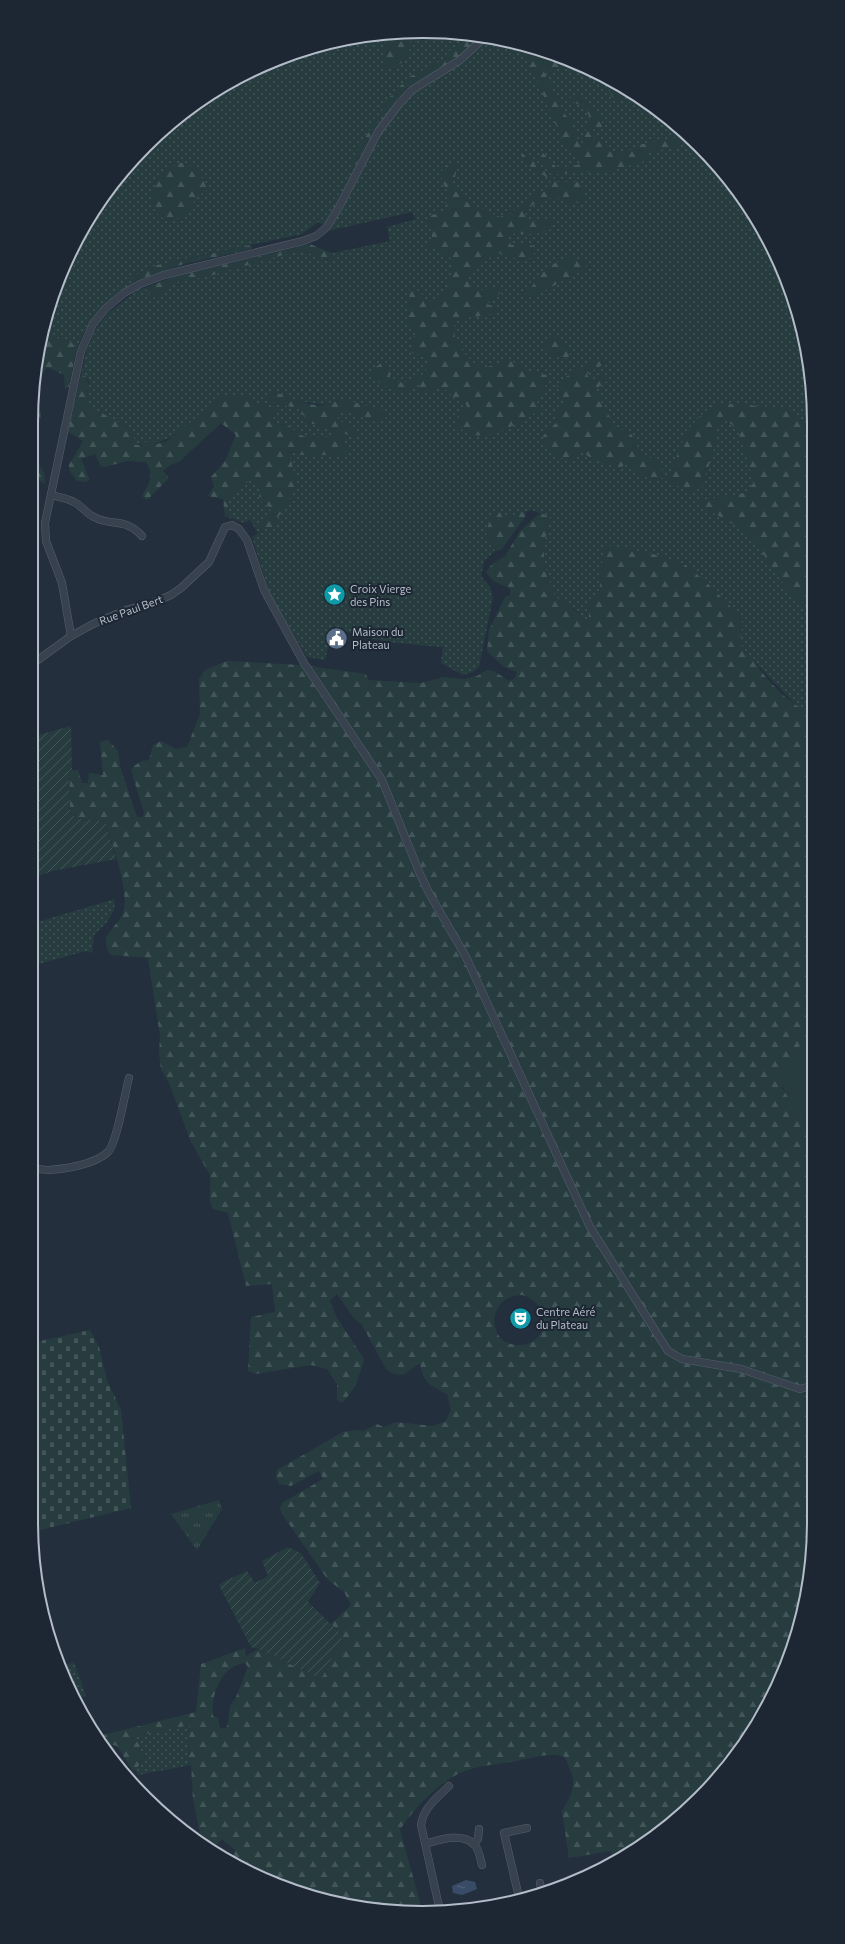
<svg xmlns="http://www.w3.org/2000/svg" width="845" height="1944" font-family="Commissioner,sans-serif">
  <defs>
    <pattern id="grass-dots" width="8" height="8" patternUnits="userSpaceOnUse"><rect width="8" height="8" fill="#263c3f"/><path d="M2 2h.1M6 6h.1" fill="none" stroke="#435659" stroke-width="1.8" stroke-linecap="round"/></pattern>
    <pattern id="forest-firs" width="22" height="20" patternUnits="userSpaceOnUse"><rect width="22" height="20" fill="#263c3f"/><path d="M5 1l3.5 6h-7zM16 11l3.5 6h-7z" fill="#435659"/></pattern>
    <pattern id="cemetery-stones" width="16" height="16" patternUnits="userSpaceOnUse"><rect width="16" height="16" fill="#263c3f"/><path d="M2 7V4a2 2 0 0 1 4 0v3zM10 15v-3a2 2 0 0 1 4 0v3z" fill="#435659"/></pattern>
    <pattern id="park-tufts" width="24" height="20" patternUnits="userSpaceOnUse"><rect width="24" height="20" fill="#263c3f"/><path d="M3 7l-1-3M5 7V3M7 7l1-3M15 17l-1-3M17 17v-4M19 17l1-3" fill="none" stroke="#435659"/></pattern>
    <pattern id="garden-furrows" width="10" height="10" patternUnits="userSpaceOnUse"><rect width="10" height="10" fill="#263c3f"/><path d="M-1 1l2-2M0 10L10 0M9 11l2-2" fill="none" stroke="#435659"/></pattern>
    <pattern id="water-ripples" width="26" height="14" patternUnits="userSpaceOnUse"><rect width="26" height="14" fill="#394c67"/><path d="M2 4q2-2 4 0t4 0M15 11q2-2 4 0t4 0" fill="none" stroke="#53647b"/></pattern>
  </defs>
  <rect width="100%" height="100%" fill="#242f3e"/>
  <path fill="url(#grass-dots)" d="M397,32L474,34L549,52L640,97L733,184L784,272L811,371L812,722L745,652L604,545L599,592L589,605V618L581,623L579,612L555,597L546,570L543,548L549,517L532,510L503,518L486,533L495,551L484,561L481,576L490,587L493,597L479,667L473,672L463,675L441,663L443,647C406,644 366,642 333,626L325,660L307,657L270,595L252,537L258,533L250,520L244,523L228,517L229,497L250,480L263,487L262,503L271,508L270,517L260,521L272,527L289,453L348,449L341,435L344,433L349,436L357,433V428L341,422L337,417L341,410L377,422L338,400L325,405L291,400L274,391L270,401L299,409L309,423L331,429L333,435C322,438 309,440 299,434C288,427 292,425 277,424L272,416L275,410L257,403L245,395L234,399L232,395L223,396C199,415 166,452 134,444V437L98,411H91L86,403L89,381L85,375L80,379L88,345L97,327L107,314L139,289L145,288L153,298L179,281L301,250L332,262L334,260L332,253L390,241L387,227L416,219L412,212L332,230L318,222L302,234L157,265L133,276L135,281L100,309L82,336L76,351L73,343L42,334L52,296L84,227L128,164L184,112L250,71L321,44Z
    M115,899L114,910L107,922L94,935L92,953L86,951L31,966V924Z
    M74,1662L86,1696L75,1699L60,1666Z
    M190,1725L188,1762L191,1765L138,1775L136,1770L146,1755L142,1753L139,1744L134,1739L135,1736Z"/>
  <path fill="url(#forest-firs)" fill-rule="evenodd" d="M397,32H411L409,59L385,71L386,34Z
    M471,34L481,36C471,47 458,58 446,66C429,76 411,83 397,97C378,115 368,143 356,165L350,163L390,97L409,77L442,60L449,51Z
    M522,46L549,52L574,65L544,72L566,116L571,121L581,147L590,118L585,108L568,99L574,96L583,98L602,121V128L594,129L592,136L615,154L636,148L638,145L682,136L689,143L648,153L649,161L600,173L574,171L560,175L555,173L540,157L543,153L557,168L578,165L580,159L564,143Z
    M594,74L640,97L652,108L632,105L624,94L616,101L612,97L608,84L598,81Z
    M527,154L558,182H580L584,194L582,202L571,203L554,197L532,205L525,215L529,222L550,220L553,228C539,237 523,233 507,234L511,245L528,243L534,247V255L531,258L519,260L499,253L477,265L468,279L469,285L480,290L498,287L500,293L487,304L500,309L497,313L455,320C450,343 462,349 476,365L488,367L508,359L533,373L547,375L548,381L537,403L539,411C523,420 494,439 475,435C470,434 463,430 458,428L456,423L459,414L467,406L464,401H458L439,384L430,394L421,391L418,384C399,399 391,388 371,378L373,369L384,361C391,365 390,371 390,379L403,383L425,373L428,364L425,356L412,353L411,349L416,331L407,323L410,289C420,289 422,293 426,302C449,301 448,282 454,264L449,256L427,246L432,237L428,216L450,210L445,202L450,195L442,182V170L452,162L455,163L457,170L452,186L468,203L500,217L510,214L511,211L521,206L531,195L549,190L551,180L528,165L521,155Z
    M178,163H187L200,174L208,189C204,192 199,195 196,199C192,204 191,211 185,215C161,230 145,206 156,184C161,174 169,169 178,163Z
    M310,244L332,253L334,260L332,262L301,250L206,277L179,281L153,298L145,288L173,277Z
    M251,245L252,249L184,264L135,281L133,276L157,265Z
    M570,257L584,260L587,264L585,269L531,298L525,295L548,266Z
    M42,334L73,343L76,351L69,387L65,389L64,375L47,367L41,376L35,377L38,346Z
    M550,336L563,341L571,351L568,358C555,360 550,353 542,344Z
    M603,358L606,363L587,374L590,380L607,375V381L594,390L615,426L632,435C638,448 643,458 658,460L665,476C650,487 638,470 625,461L622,468C608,465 589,461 581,449L571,461L555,456L543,443V436L561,418L555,412L557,407L564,403L557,386C570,371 585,365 603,358Z
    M85,375C93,387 82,397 91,411H98L133,430L134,444L141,446L151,438L157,444L167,441L223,396L232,395L234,399L245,395L257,403L275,410L272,416L277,424C292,425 288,426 299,434C309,440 322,438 333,435L331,429L309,423L299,409L269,401L268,395L274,391C285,397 313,408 326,405C332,403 337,400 344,399L383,411L386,418L384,421L377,422L341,410L337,417L341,422L357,428V433L352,437L344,433L341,435L348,449L343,455H300L294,452L289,453L298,486L272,527L260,528L257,525L260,521L270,516L271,508L262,503L259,496L263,487L250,480L229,497L228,517H225L223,499L208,496L214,486L211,477L225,461L236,435L221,423L179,462L170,465L163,471L169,478L147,500L142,496C149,483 155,476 146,462L128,461L104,467L100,466L95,454L81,459L90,480L84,482L77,481L69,470V465L83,441L68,432L80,379Z
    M714,403L790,408L811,430V607C783,598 768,552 746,534C733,522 714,514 698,505L702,500L746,493L754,482L738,431L725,418L717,425V440L702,487L692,493L676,485L669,478L687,429Z
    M33,404L38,406L41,413L40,422L31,420Z
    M31,449L44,473L45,484C31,477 31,462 31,449Z
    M497,508L503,518L526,511L525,517L501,550L495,551L486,533L491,515Z
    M540,513L550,517L543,548L546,570L555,596L579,613L581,622L589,618V605L599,592L604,545C630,549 656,553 681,563C692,567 738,611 742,622C744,628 740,634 738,640C752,660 786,709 812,711V1004L805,1006L802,1012L813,1018V1033L788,1060L782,1088L813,1131L814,1521L807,1598L793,1648L762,1717L717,1779L680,1816L618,1860L614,1863L611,1851L569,1858L562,1811L570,1797L573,1786V1777L565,1757C550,1752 532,1758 517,1761C500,1764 481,1765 465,1771C442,1779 413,1809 400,1830L423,1913L346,1906L296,1892L227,1861L223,1857L232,1858L235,1850L222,1839L212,1850L202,1843L193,1799L191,1765L188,1762L190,1725L135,1736L134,1739L139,1744L142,1753L146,1754L136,1770L133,1771L117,1746L106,1743L103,1735L196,1712L201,1664L245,1648L246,1656L259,1649L321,1679L343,1636L331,1624L351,1605L344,1592L328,1580L282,1514L280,1509L282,1503L323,1479L319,1471L291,1486L279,1484L276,1477L277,1470L343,1432L357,1430L363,1431L377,1424L384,1427L396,1422L433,1426L445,1422L451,1410L447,1394C431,1386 423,1383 420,1363L403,1375L394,1374L386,1369L362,1325L353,1317L337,1294L330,1301L337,1318L364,1359C360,1375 354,1392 342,1403L337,1400V1384L327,1369L311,1365L256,1374L248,1371L251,1317L275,1312L272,1284L246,1286L228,1213L213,1209L210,1202V1175L191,1142L169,1083L161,1069L159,1054L160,1036L148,958L110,955C97,931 120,929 124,909C128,884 112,846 105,821L77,819L70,812L69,770H78L82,783H88L89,773L103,775L100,742L108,740L118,751L120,766L137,817H143L144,813L131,770C136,763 141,761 149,760L153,745L161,741L176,749L187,747L200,714L199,679L205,670L227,661L302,665L366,674L368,680L421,683L444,677L464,679L477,676L487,670L494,671L509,681L515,678L517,672L504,667L487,651L489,630L505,597L510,595V588L493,581L486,572L492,564L505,556L520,531ZM522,1295C554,1303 549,1347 517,1345C485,1343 487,1295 522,1295ZM245,1663L248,1667L236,1697L230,1706L228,1723L226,1728H220L218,1718L213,1716C211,1694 221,1666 245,1663Z"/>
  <path fill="url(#cemetery-stones)" d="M90,1330L99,1347L107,1380L121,1410L131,1508L32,1532L31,1343Z"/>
  <path fill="url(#park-tufts)" d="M219,1500L222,1509L197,1550L171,1514Z"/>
  <path fill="url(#garden-furrows)" d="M71,726L72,770H69L70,812L77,819L105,821L116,859L53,871L31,878V737Z
    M288,1547L301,1553L320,1583L308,1602L343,1636L321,1679L259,1649L251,1647L219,1585L223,1582L247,1571L255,1583L268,1576L262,1561Z"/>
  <path fill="#263c3f" d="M812,1004L813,1018L801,1012L805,1006Z
    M813,1033V1131C802,1116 774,1087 782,1069C789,1055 802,1044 813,1033Z"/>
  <path fill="url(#water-ripples)" d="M466,1880L475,1882L477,1889L462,1895L453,1893L452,1886Z"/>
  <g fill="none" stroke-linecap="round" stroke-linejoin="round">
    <defs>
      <path id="minor" d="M51,495C59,497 67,498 74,502C82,506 87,514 94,517C112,527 125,517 142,536
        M71,636L62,583L46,541L45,523L81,351L93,324L105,309L124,293L140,284L164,275L303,241L316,236L327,227L339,207L378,132L399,104L412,90L460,60L485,37
        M31,665L71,636L93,624L126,610L150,604L171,595L181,588L209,562L225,527L232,525L239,529L247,540L264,590L304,663L382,780L420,874L429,893L466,957L590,1227L668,1351L682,1359L741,1369L800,1389L814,1385
        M31,1161L36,1168
        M31,1169C37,1168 43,1170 49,1170C67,1169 95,1164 108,1152C117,1143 125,1092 129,1078
        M425,1844C439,1840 461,1832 474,1844C479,1849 480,1858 482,1865
        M473,1844L478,1839L479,1829
        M523,1897L542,1893L540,1883
        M523,1899L518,1893L504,1833L527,1828
        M440,1911L421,1825C423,1808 437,1798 449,1786"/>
    </defs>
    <use href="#minor" stroke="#565f6c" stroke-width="8"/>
    <use href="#minor" stroke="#38414e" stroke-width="7"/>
  </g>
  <defs>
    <symbol id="sight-disc" viewBox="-11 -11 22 22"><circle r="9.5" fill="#0f9aa8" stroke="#1d2633"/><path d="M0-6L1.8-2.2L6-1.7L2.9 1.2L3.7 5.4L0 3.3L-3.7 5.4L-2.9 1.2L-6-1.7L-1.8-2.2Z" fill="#fff"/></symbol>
    <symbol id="civic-disc" viewBox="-11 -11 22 22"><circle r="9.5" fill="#5c6f8a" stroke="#1d2633"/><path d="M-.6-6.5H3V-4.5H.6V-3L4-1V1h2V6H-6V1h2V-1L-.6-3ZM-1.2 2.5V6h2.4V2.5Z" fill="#fff"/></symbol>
    <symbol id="theatre-disc" viewBox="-11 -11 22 22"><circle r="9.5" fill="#0f9aa8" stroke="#1d2633"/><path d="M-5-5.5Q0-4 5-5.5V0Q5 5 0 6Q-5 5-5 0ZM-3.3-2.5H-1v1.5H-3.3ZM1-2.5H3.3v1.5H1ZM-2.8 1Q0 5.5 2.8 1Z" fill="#fff"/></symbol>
  </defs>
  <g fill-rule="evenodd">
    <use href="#sight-disc" x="322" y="582" width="25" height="25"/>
    <use href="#civic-disc" x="324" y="626" width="25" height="25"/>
    <use href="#theatre-disc" x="508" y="1306" width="25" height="25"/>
  </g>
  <g text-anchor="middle" stroke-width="4" stroke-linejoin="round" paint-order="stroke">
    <g font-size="11" fill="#b4bcc9" stroke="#1d2633" text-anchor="start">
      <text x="350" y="593">Croix Vierge<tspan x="350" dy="13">des Pins</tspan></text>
      <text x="352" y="636">Maison du<tspan x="352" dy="13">Plateau</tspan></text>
      <text x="536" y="1316">Centre Aéré<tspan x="536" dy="13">du Plateau</tspan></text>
    </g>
    <g font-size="11" fill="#b4bcc9" stroke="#1d2633">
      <text transform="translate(131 610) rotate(-20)" y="4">Rue Paul Bert</text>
    </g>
  </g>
  <path d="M0 0H845V1944H0ZM422 38H423A384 384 0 0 1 807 422V1522A384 384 0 0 1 423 1906H422A384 384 0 0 1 38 1522V422A384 384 0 0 1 422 38Z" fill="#1d2633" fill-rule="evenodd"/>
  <path fill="none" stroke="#b4bcc9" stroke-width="2" d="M422 38H423A384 384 0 0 1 807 422V1522A384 384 0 0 1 423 1906H422A384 384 0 0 1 38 1522V422A384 384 0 0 1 422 38Z"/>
</svg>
